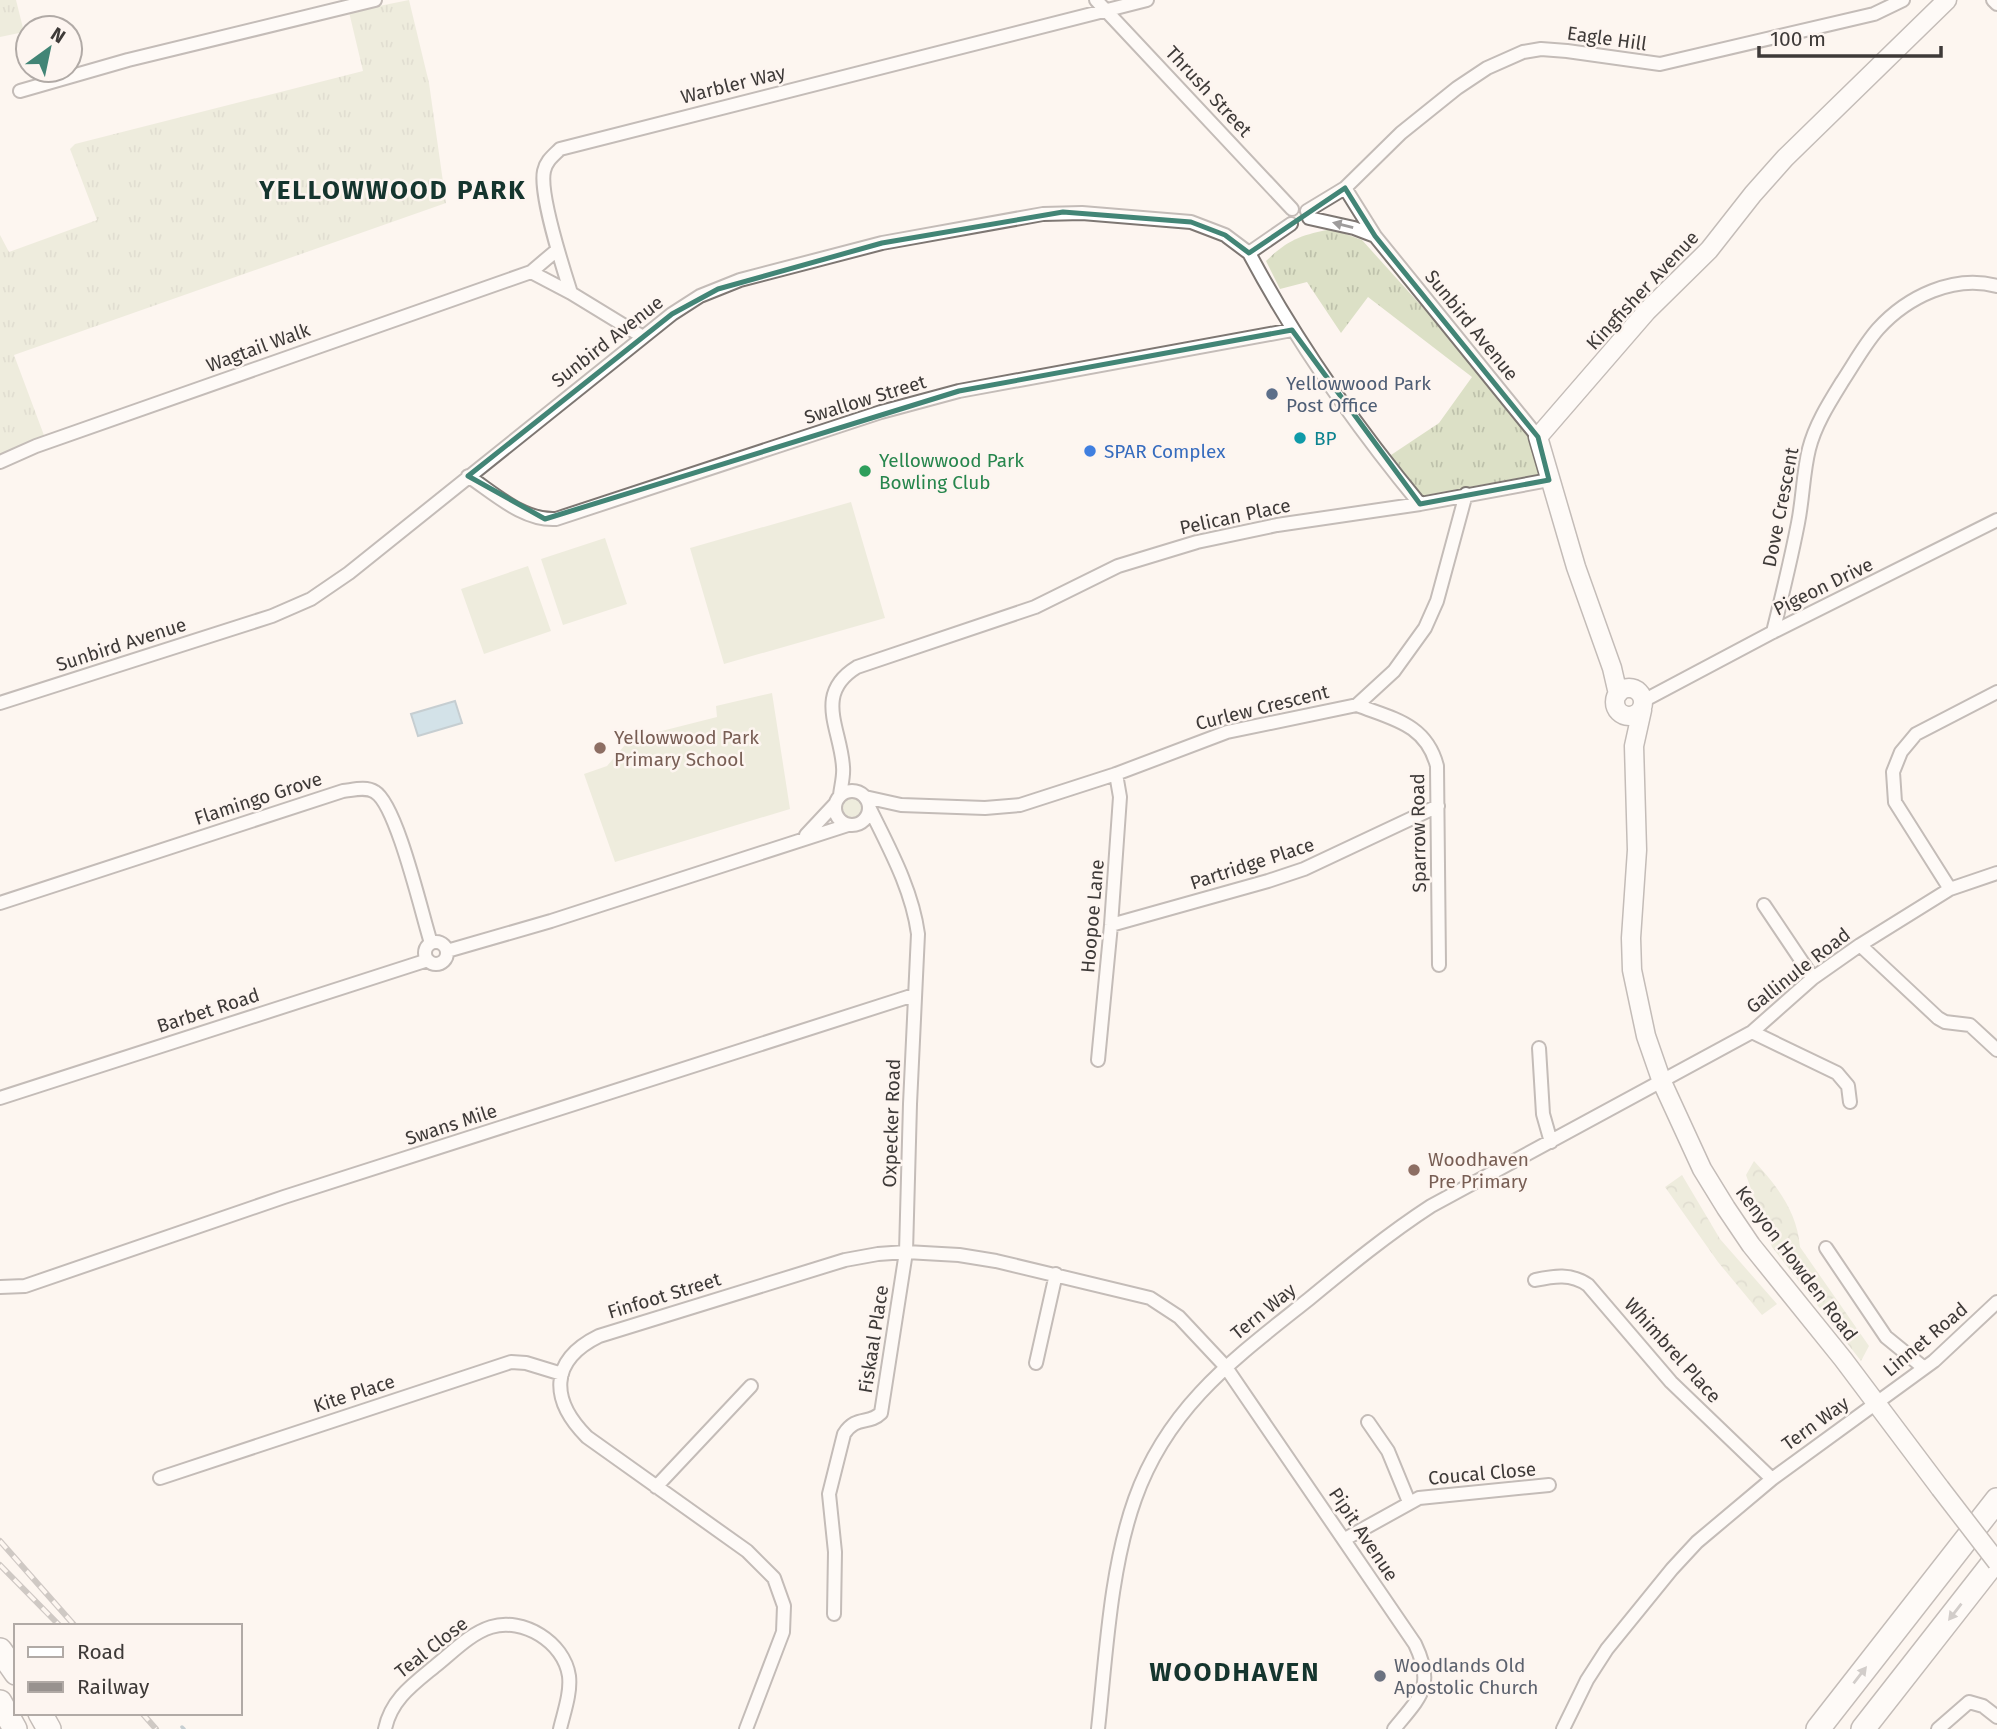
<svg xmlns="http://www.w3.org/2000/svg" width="1997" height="1729" font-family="'Fira Sans',sans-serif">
  <defs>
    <pattern id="forest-crowns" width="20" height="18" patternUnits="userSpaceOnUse" patternTransform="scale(1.75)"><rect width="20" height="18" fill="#dce0c6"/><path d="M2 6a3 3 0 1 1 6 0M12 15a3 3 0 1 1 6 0" fill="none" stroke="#bec1ab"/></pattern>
    <pattern id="park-tufts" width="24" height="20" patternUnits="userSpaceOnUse" patternTransform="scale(1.75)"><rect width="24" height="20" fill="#dce0c6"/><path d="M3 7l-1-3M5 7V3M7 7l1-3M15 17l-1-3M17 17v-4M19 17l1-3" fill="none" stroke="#bec1ab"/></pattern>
  </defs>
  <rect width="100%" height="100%" fill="#fdf5f0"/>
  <path fill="#dce0c6" d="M851,502L885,618L724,664L690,548Z
    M605,538L627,604L563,625L541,559Z
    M528,566L551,631L484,654L461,589Z
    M772,693L790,809L615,862L584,774L607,766L630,739L717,717L716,706Z
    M839 809a12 12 0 1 1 24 0a12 12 0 1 1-24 0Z"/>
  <path fill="url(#forest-crowns)" d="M1754,1161C1777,1186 1797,1211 1800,1247L1869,1346L1861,1361L1772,1247L1746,1175Z
    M1682,1175L1720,1239L1777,1304L1762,1315L1718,1262L1665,1187Z"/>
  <path fill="url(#park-tufts)" d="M0,0H16L24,32L0,37Z
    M409,0L429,83L446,203L14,355L45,438L0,459V235L9,252L97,220L70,149L75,144L363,71L349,12Z
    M1332,229L1362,240L1534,431L1545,473L1416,497L1391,455L1439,423L1472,377L1368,297L1341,333L1307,282L1280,289L1266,261C1289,239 1301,235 1332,229Z"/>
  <path fill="#a0c9dd" stroke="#839eac" stroke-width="2" d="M455,701L462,723L418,736L411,714Z"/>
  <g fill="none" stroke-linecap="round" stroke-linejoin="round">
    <path stroke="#839eac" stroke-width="3.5" d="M182,1727L184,1729"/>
    <defs>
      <path id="street" d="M1096,0L1292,209
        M1993,0L1997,4
        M20,91L128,60L375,0
        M1345,188L1375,236L1538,437
        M1307,211L1345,188L1401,133L1457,88L1487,68L1523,52L1541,49L1567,51L1660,64L1874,14L1903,0
        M1309,218L1354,228L1375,236
        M1249,253C1297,343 1355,425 1420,504
        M531,272L571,293
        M643,337L571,293C563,268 539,194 544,171C546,161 553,156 560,149L1147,0
        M0,462L36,446L531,272L557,250
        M468,476C494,493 523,521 556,519L881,412L959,391L1292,330
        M1773,632C1782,596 1791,559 1798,523C1803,498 1803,473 1809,449C1815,425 1829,403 1842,382C1854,364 1864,345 1878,329C1907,297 1954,274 1997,286
        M1643,701L1773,632L1997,520
        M0,703L272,616L311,599L349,573L672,314L700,296L740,280L882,243L1043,214L1082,213L1191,222L1225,235L1249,253L1291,224
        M1357,705C1393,719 1426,724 1437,766L1439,965
        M835 808a17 17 0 1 1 34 0a17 17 0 1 1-34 0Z
        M840,795C841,786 844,776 843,767C841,729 813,694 857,667L1035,607L1118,566L1197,542L1277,525L1420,504L1549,480
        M865,797L901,805L985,808L1020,805L1116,774L1227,732L1357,705L1394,671L1425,628L1437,601L1466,494
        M806,835L835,804
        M1950,889L1895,802L1893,772L1901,752L1916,734L1997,692
        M0,903L343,791C353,790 366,786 375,792C397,805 422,915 431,943
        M1764,905L1813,978
        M1111,925L1268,881L1304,869L1438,806
        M425 953a11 11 0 1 1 22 0a11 11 0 1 1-22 0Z
        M1860,945L1938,1018L1945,1022L1970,1025L1997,1050
        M447,951L551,921L848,825
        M1752,1032L1837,1073L1848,1086L1850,1102
        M1539,1048L1543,1114L1551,1142
        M1098,1060L1111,925L1120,797L1116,774
        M0,1098L428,960
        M1826,1248L1886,1337L1924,1368
        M1535,1280C1554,1276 1571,1273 1588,1285L1671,1382L1772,1479
        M0,1287L25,1286L284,1197L914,995
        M1036,1363L1056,1274
        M1368,1422L1388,1451L1409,1502
        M160,1478L511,1362L526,1363L562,1374
        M656,1487L751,1386
        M1345,1539L1419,1498L1549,1485
        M834,1614L835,1552L829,1494L844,1434C856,1415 869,1425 881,1413L906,1252L910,1104L918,934C912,889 889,848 869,807
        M385,1729C391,1700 412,1685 434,1667C452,1653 469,1634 491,1627C523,1617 564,1642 569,1676C571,1693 564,1712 560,1729
        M746,1729L783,1632L784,1606L774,1578L747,1551L587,1437C551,1401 548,1361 599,1336L845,1260L878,1254L906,1252L959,1255L996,1261L1150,1298L1179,1317L1225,1366L1415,1644C1435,1686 1421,1696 1394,1729
        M1098,1729C1106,1656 1110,1569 1135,1499C1168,1406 1235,1358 1309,1299C1349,1266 1388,1234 1431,1206L1752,1032L1813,978L1860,945L1950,889L1997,873
        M1563,1729L1587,1680L1607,1649L1672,1569L1697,1542L1772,1479L1934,1361L1997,1302
        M1938,1729L1969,1702L1983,1706L1997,1717"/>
      <path id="secondary" d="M1615 702a14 14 0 1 1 28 0a14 14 0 1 1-28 0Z
        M1618,694L1612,668L1576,567L1538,437L1647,311L1709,250L1753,194L1785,158L1947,0
        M1642,710L1634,746L1637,850L1631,938L1632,970L1646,1036L1662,1082L1702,1169L1726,1208L1751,1245L1843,1359L1940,1488"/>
      <path id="highway" d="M0,1650L16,1673
        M0,1702L15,1729
        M40,1713L49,1729
        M1818,1729L1997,1500
        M1863,1729L1997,1558"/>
    </defs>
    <use href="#street" stroke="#7e7773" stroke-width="16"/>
    <use href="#secondary" stroke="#7e7773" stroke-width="21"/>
    <use href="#highway" stroke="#7e7773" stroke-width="26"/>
    <use href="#street" stroke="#fff" stroke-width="12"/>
    <use href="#secondary" stroke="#fff" stroke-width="18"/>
    <use href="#highway" stroke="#fff" stroke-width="23"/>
    <defs>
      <path id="rail" d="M0,1541L75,1626
        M0,1565L60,1626
        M142,1713L156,1729"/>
    </defs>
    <use href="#rail" stroke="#98928f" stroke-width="6"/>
    <use href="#rail" stroke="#fdf5f0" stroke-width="3.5" stroke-dasharray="10" stroke-linecap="butt"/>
    <defs>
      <path id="secondary-bridge" d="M1940,1488L1997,1562"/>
    </defs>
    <use href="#secondary-bridge" stroke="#7e7773" stroke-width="21" stroke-linecap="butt"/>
    <use href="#secondary-bridge" stroke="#fff" stroke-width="18"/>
  </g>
  <defs><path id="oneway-solid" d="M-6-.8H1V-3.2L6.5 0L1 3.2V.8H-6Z" transform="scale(1.75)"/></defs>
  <g fill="#9e9c9c">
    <use href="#oneway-solid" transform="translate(1343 225) rotate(-166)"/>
    <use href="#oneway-solid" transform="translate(1955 1612) rotate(128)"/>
    <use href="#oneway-solid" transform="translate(1860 1675) rotate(-52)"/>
  </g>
  <path d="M0 0H1997V1729H0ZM1345,188L1375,236L1538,437L1549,480L1420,504L1292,330L959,391L545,519L468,476L672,314L718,289L882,243L1063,212L1191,222L1225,235L1249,253Z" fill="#fdf5f0" fill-opacity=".55" fill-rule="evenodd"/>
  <path fill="none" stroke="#428576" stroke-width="5" stroke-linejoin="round" d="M1345,188L1375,236L1538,437L1549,480L1420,504L1292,330L959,391L545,519L468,476L672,314L718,289L882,243L1063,212L1191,222L1225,235L1249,253Z"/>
  <circle fill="#5c6f8a" stroke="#fdf5f0" stroke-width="2.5" cx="1272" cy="394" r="7"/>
  <circle fill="#0f9aa8" stroke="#fdf5f0" stroke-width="2.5" cx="1300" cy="438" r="7"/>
  <circle fill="#3f7fe0" stroke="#fdf5f0" stroke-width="2.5" cx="1090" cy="451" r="7"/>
  <circle fill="#2e9e5b" stroke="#fdf5f0" stroke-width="2.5" cx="865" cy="471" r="7"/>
  <g fill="#8d6e63" stroke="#fdf5f0" stroke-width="2.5">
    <circle cx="600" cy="748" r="7"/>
    <circle cx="1414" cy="1170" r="7"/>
  </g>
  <circle fill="#6b7280" stroke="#fdf5f0" stroke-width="2.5" cx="1380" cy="1676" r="7"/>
  <g text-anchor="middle" stroke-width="5" stroke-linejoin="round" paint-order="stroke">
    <g font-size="19" fill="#3e3a38" stroke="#fdf5f0">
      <text transform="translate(1607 38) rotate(8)" y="7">Eagle Hill</text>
      <text transform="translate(733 84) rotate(-14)" y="7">Warbler Way</text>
      <text transform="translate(1209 91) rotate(47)" y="7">Thrush Street</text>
      <text transform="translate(1642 290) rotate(-47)" y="7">Kingfisher Avenue</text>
      <text transform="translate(1472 325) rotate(51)" y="7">Sunbird Avenue</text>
      <text transform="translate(607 341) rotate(-38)" y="7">Sunbird Avenue</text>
      <text transform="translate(258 347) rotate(-20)" y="7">Wagtail Walk</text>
      <text transform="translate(865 399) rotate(-17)" y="7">Swallow Street</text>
      <text transform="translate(1780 507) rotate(-79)" y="7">Dove Crescent</text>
      <text transform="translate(1235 516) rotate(-12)" y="7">Pelican Place</text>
      <text transform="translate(1823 586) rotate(-26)" y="7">Pigeon Drive</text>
      <text transform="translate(121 644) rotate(-18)" y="7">Sunbird Avenue</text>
      <text transform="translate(1262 707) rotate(-14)" y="7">Curlew Crescent</text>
      <text transform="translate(258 798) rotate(-18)" y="7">Flamingo Grove</text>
      <text transform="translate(1418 833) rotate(-91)" y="7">Sparrow Road</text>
      <text transform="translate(1252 863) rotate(-18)" y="7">Partridge Place</text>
      <text transform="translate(1092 916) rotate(-85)" y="7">Hoopoe Lane</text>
      <text transform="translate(1798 970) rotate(-38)" y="7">Gallinule Road</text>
      <text transform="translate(208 1010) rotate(-18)" y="7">Barbet Road</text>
      <text transform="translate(891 1123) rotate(-88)" y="7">Oxpecker Road</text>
      <text transform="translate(451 1124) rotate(-18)" y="7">Swans Mile</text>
      <text transform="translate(1797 1263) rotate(53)" y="7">Kenyon Howden Road</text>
      <text transform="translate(664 1295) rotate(-17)" y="7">Finfoot Street</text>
      <text transform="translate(1263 1311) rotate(-39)" y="7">Tern Way</text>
      <text transform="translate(873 1339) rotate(-81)" y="7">Fiskaal Place</text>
      <text transform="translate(1925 1339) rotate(-40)" y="7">Linnet Road</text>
      <text transform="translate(1673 1350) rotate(48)" y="7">Whimbrel Place</text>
      <text transform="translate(354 1393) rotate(-18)" y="7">Kite Place</text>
      <text transform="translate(1815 1423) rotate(-36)" y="7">Tern Way</text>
      <text transform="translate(1482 1473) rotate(-5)" y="7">Coucal Close</text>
      <text transform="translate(1364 1534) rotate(56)" y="7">Pipit Avenue</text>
      <text transform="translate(431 1647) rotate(-38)" y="7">Teal Close</text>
    </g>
    <g font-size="19" fill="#4e5e75" stroke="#fdf5f0" text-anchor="start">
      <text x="1286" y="390">Yellowwood Park<tspan x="1286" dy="22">Post Office</tspan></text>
    </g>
    <g font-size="19" fill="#0d838f" stroke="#fdf5f0" text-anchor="start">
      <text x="1314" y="445">BP</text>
    </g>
    <g font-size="19" fill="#366cbe" stroke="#fdf5f0" text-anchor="start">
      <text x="1104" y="458">SPAR Complex</text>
    </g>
    <g font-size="19" fill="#27864d" stroke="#fdf5f0" text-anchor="start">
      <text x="879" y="467">Yellowwood Park<tspan x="879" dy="22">Bowling Club</tspan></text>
    </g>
    <g font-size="19" fill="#785e54" stroke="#fdf5f0" text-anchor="start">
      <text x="614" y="744">Yellowwood Park<tspan x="614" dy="22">Primary School</tspan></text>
      <text x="1428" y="1166">Woodhaven<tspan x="1428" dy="22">Pre Primary</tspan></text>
    </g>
    <g font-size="19" fill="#5b616d" stroke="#fdf5f0" text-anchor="start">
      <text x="1394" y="1672">Woodlands Old<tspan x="1394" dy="22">Apostolic Church</tspan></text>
    </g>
    <g font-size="26" font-weight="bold" letter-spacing="2" fill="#15352e" stroke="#fdf5f0">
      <text x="393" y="199">YELLOWWOOD PARK</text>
      <text x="1235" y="1681">WOODHAVEN</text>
    </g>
  </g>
  <rect x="14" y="1624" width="228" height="91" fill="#fdf5f0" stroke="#b1aaa6" stroke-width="2"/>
  <rect x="28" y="1647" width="35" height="10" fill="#ffffff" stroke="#b1aaa6" stroke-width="2"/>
  <text x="77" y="1659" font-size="21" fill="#3e3a38">Road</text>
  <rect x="28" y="1682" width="35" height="10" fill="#98928f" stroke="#b1aaa6" stroke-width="2"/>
  <text x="77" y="1694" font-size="21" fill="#3e3a38">Railway</text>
  <g transform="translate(49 49) rotate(33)"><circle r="33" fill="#fdf5f0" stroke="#b1aaa6" stroke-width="2"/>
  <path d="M0-5L12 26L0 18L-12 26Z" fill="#428576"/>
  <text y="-10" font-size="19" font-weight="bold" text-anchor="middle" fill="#3e3a38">N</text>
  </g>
  <path d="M1759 46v10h182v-10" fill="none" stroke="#3e3a38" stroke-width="3.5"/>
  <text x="1770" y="46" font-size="21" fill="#3e3a38" stroke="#fdf5f0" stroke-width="5" paint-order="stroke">100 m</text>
</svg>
